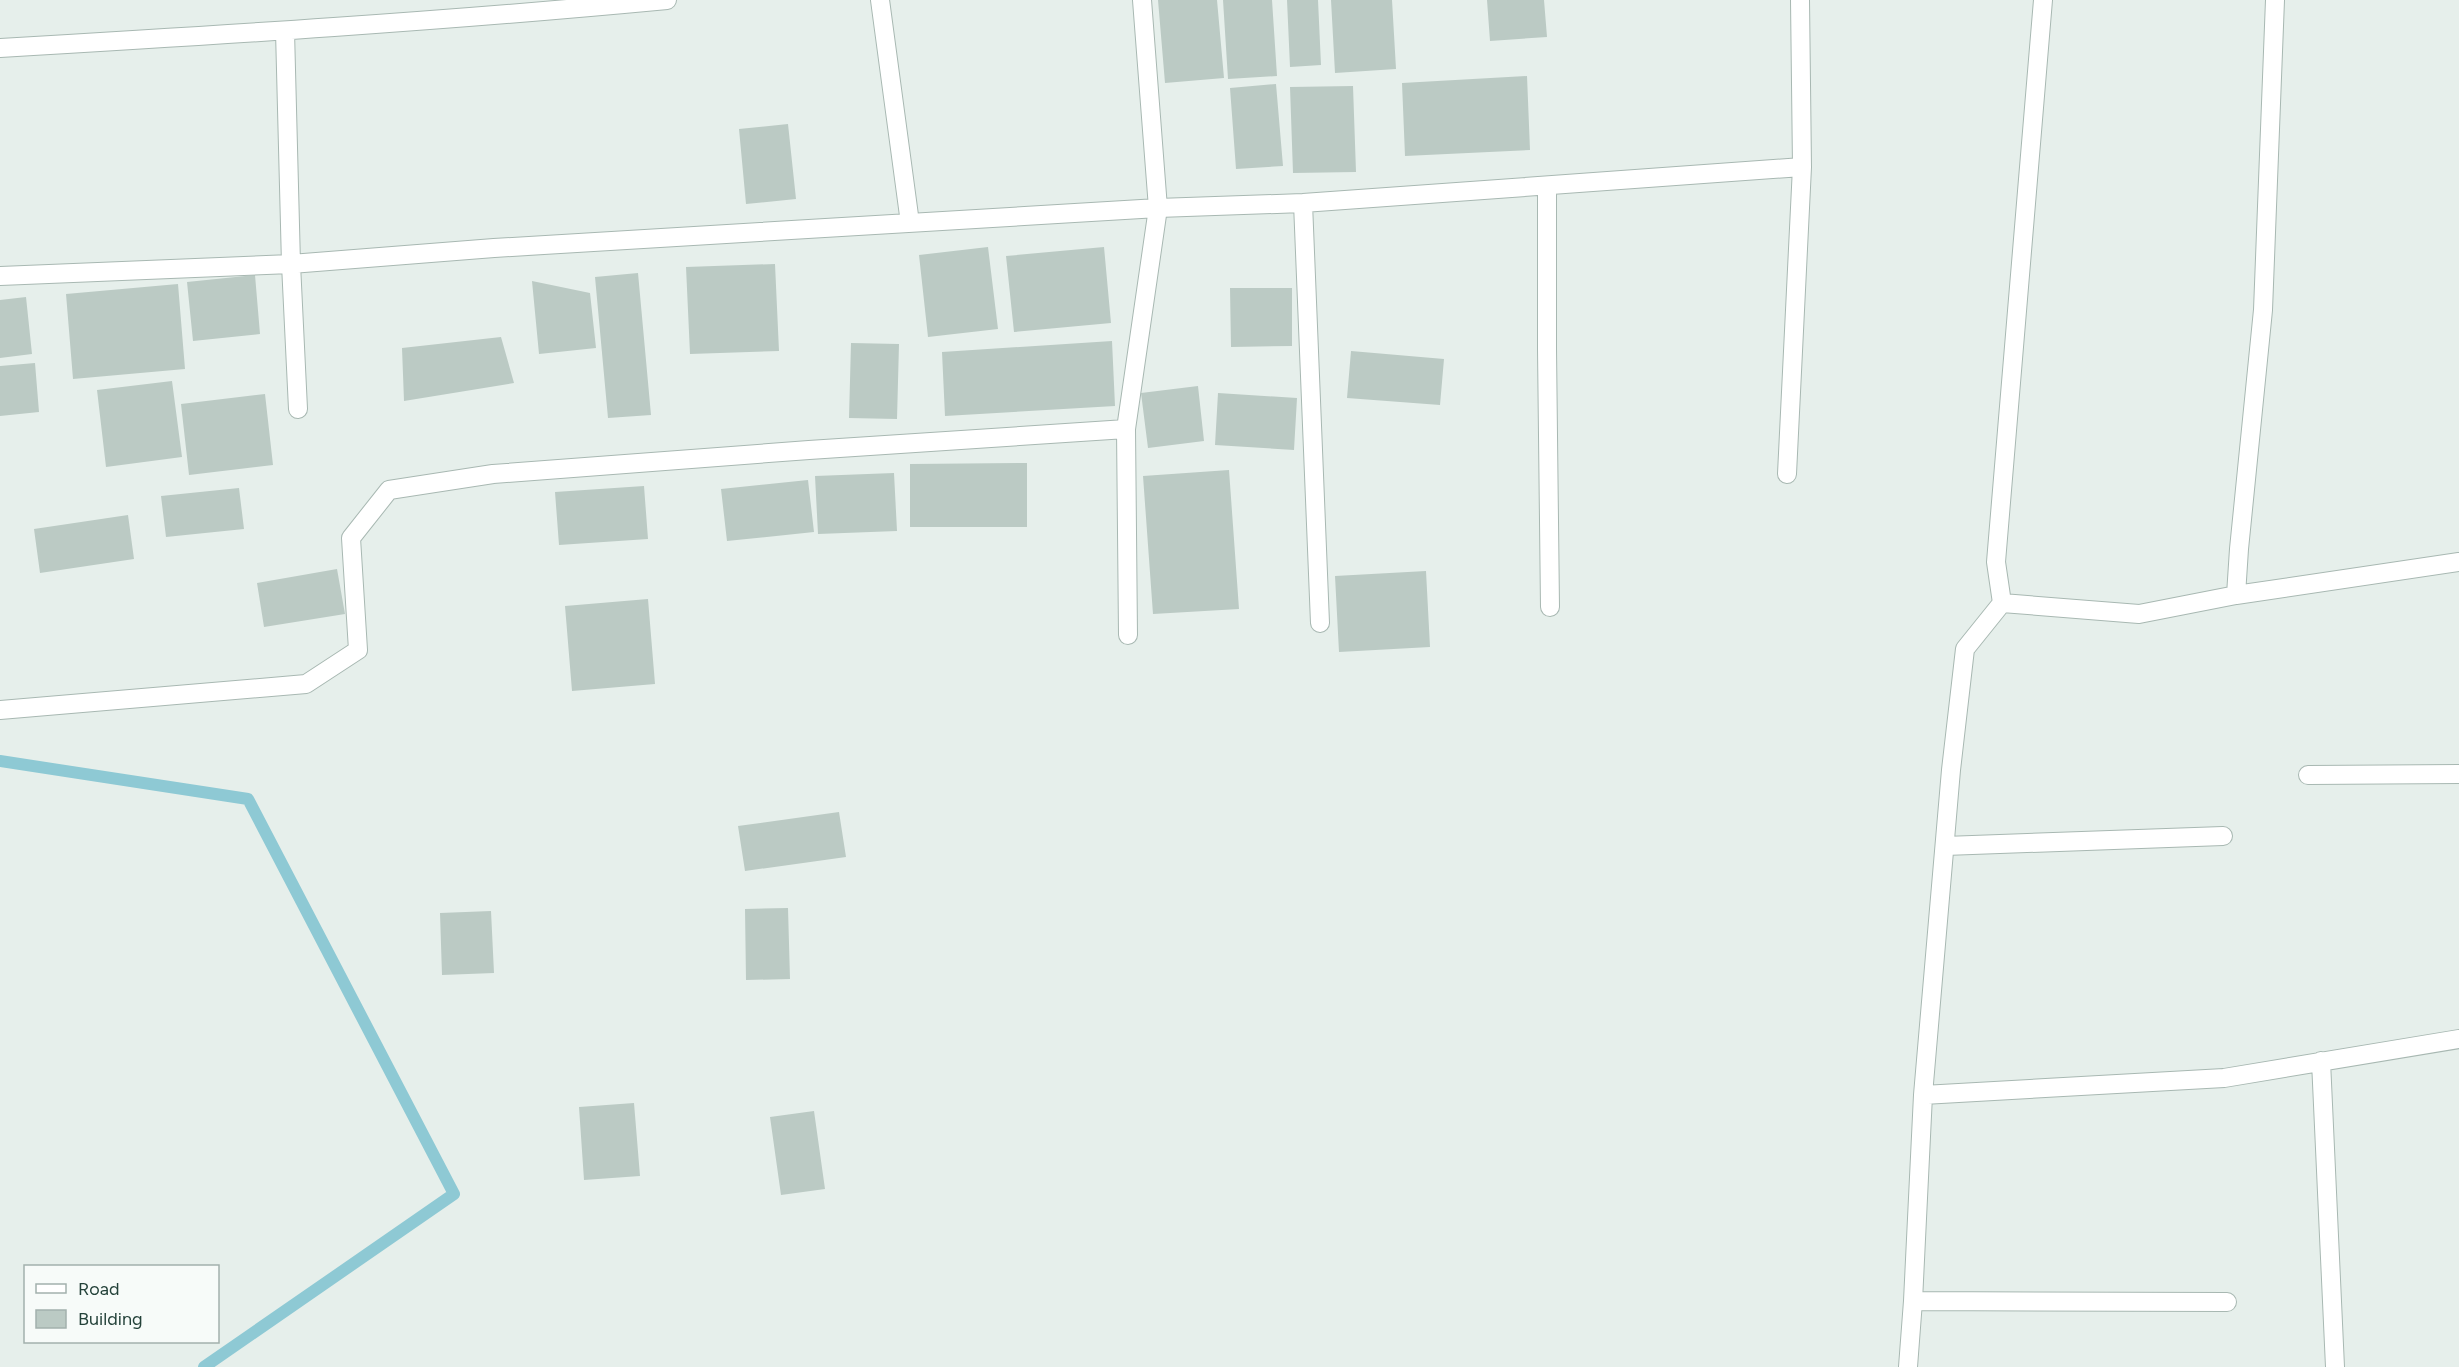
<svg xmlns="http://www.w3.org/2000/svg" width="2459" height="1367" font-family="Figtree,sans-serif">
  <rect width="100%" height="100%" fill="#e6efeb"/>
  <g fill="none" stroke-linecap="round" stroke-linejoin="round">
    <path stroke="#8ec9d4" stroke-width="12" d="M0,761L248,799L454,1194L204,1367"/>
  </g>
  <path fill="#bbcac4" d="M1158,0H1217L1224,78L1165,83Z
    M1223,0H1272L1277,76L1228,79Z
    M1287,0H1318L1321,65L1290,67Z
    M1331,0H1392L1396,69L1335,73Z
    M1487,0H1544L1547,37L1490,41Z
    M1527,76L1530,150L1405,156L1402,83Z
    M1276,84L1283,166L1236,169L1230,88Z
    M1353,86L1356,172L1293,173L1290,87Z
    M788,124L796,199L746,204L739,129Z
    M988,247L998,329L928,337L919,255Z
    M1104,247L1111,323L1014,332L1006,256Z
    M775,264L779,351L690,354L686,267Z
    M638,273L651,415L608,418L595,277Z
    M255,275L260,334L193,341L187,282Z
    M532,281L590,293L596,348L539,354Z
    M178,284L185,369L73,379L66,294Z
    M1230,288H1292V346L1231,347Z
    M26,297L32,354L0,358V300Z
    M501,337L514,383L404,401L402,348Z
    M1112,341L1115,406L945,416L942,352Z
    M851,343L899,344L897,419L849,418Z
    M1351,351L1444,359L1440,405L1347,398Z
    M35,363L39,412L0,416V366Z
    M172,381L182,457L106,467L97,390Z
    M1198,386L1204,441L1148,448L1141,393Z
    M1218,393L1297,398L1294,450L1215,445Z
    M265,394L273,465L189,475L181,404Z
    M1027,463V527H910V464Z
    M1229,470L1239,609L1153,614L1143,476Z
    M894,473L897,531L818,534L815,476Z
    M808,480L814,532L727,541L721,489Z
    M644,486L648,539L559,545L555,492Z
    M239,488L244,529L166,537L161,496Z
    M128,515L134,559L40,573L34,529Z
    M337,569L345,614L264,627L257,583Z
    M1426,571L1430,647L1339,652L1335,576Z
    M648,599L655,684L572,691L565,606Z
    M839,812L846,857L745,871L738,826Z
    M788,908L790,979L746,980L745,909Z
    M491,911L494,973L442,975L440,913Z
    M634,1103L640,1176L584,1180L579,1107Z
    M814,1111L825,1189L781,1195L770,1117Z"/>
  <g fill="none" stroke-linecap="round" stroke-linejoin="round">
    <defs>
      <path id="minor" d="M880,0L910,223
        M285,31L291,264L298,409
        M0,48C223,35 445,21 667,0
        M1547,186V349L1550,607
        M1303,203L1320,623
        M0,276L291,264L494,248L1158,208L1142,0
        M1787,474L1802,167L1800,0
        M2236,595L2239,549L2263,310L2275,0
        M2002,603L2139,614L2236,595L2459,562
        M1128,635L1126,429L1158,208L1303,203L1802,167
        M0,710L306,684L358,650L351,538L389,490L493,474L809,450L1126,429
        M2308,775L2459,774
        M1945,846L2223,836
        M2321,1061L2335,1367
        M1923,1095L1951,770L1965,649L2002,603L1996,562L2043,0
        M2227,1302L1913,1301L1923,1095L2224,1078L2459,1039
        M1908,1367L1913,1301"/>
    </defs>
    <use href="#minor" stroke="#a8b8b2" stroke-width="20"/>
    <use href="#minor" stroke="#fff" stroke-width="18"/>
  </g>
  <rect x="24" y="1265" width="195" height="78" fill="#f7fbf9" stroke="#a3b1ad" stroke-width="1.5"/>
  <rect x="36" y="1284" width="30" height="9" fill="#ffffff" stroke="#a3b1ad" stroke-width="1.5"/>
  <text x="78" y="1295" font-size="18" fill="#24423a">Road</text>
  <rect x="36" y="1310" width="30" height="18" fill="#bbcac4" stroke="#a3b1ad" stroke-width="1.5"/>
  <text x="78" y="1325" font-size="18" fill="#24423a">Building</text>
</svg>
